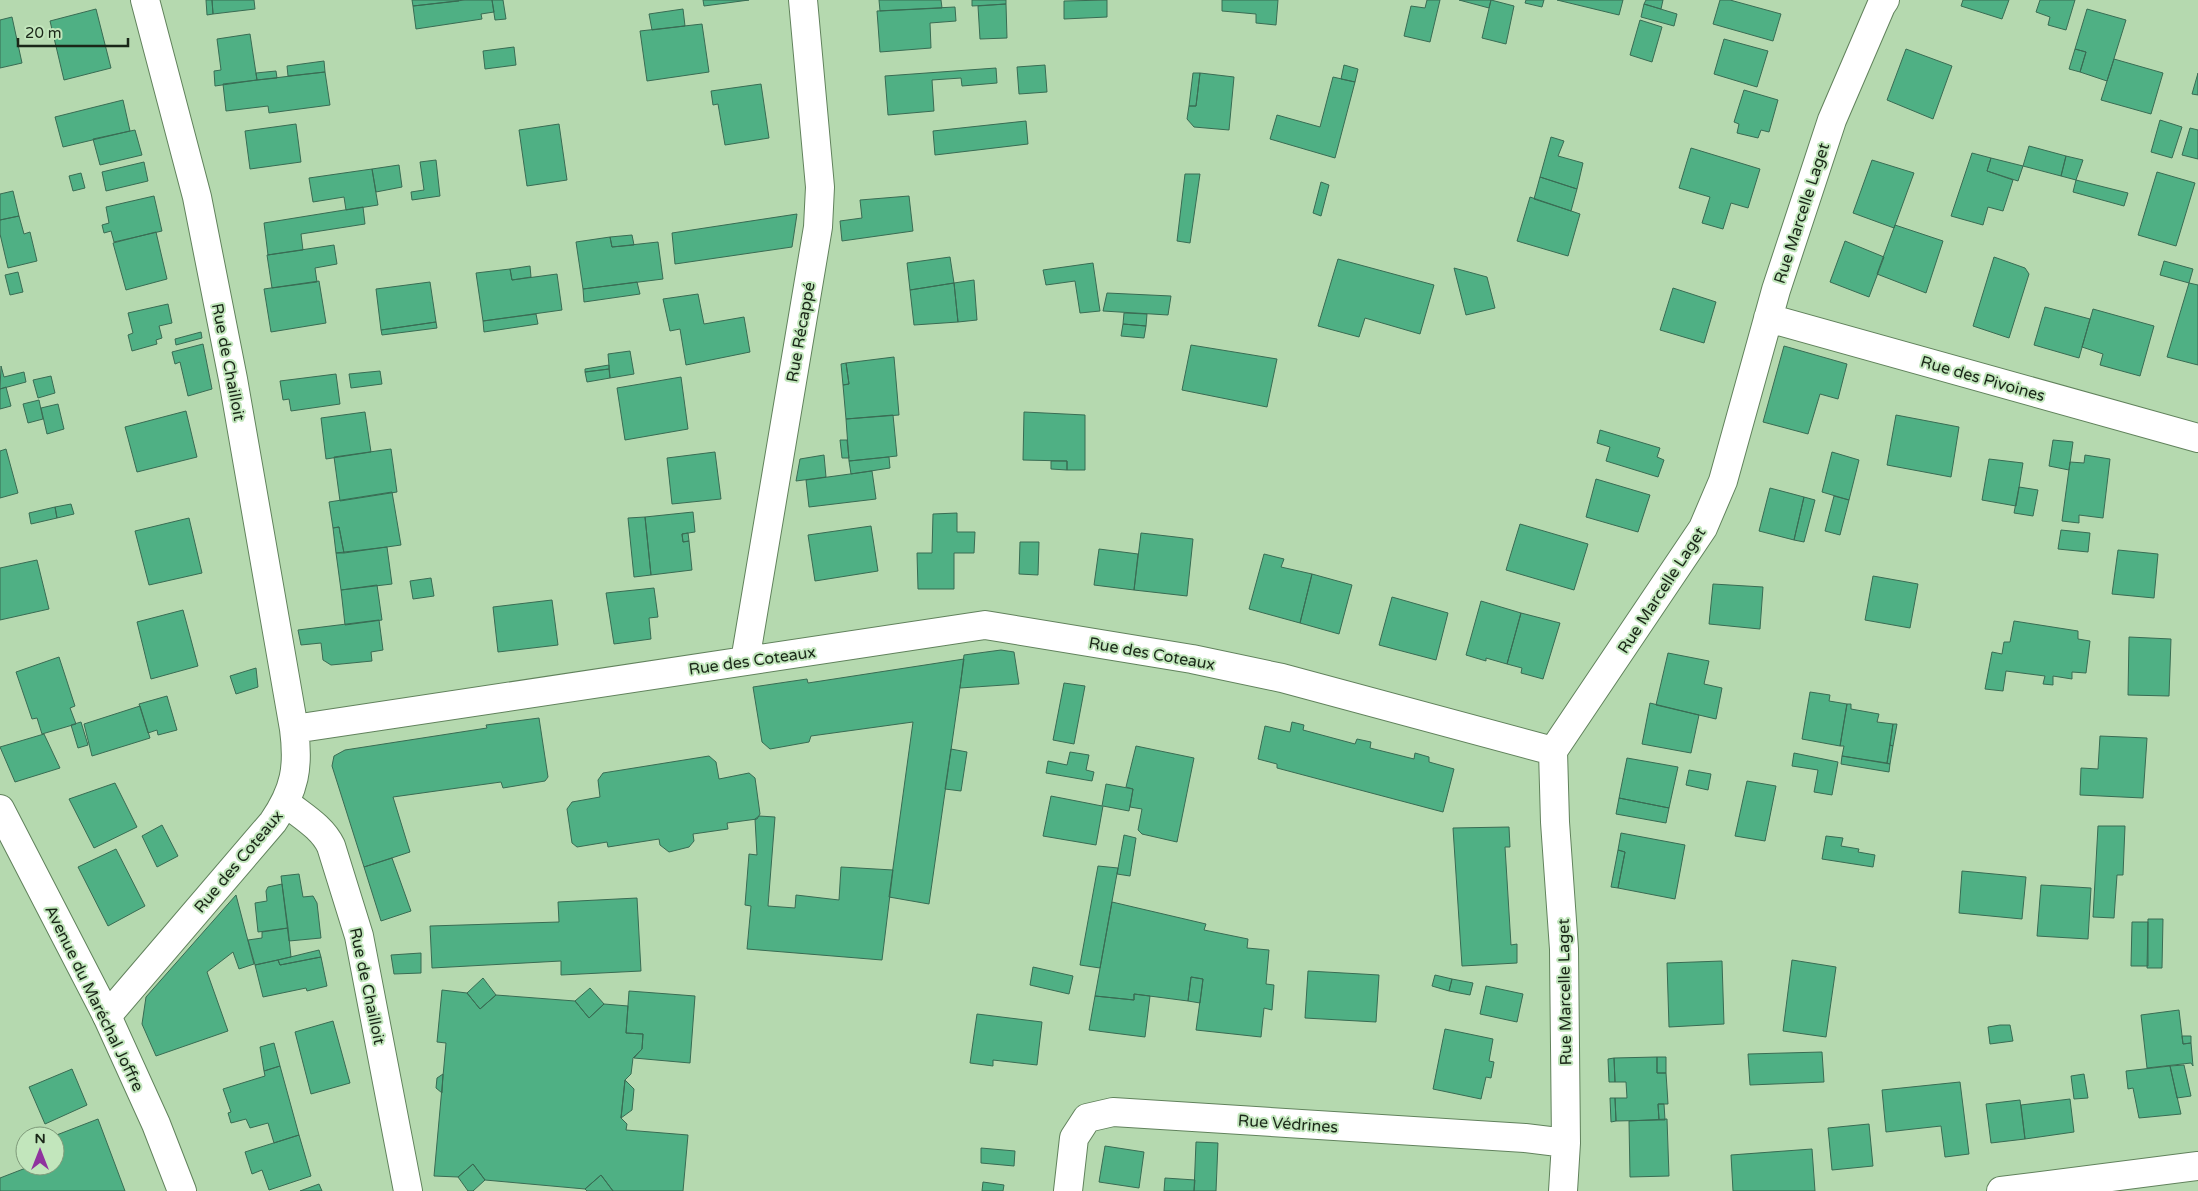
<svg xmlns="http://www.w3.org/2000/svg" width="2198" height="1191" font-family="'Varela Round',sans-serif">
  <rect width="100%" height="100%" fill="#b5d9af"/>
  <path fill="#4fb084" stroke="#396c53" d="M206,0H212L213,14L207,15Z
    M212,0H254L255,9L213,14Z
    M412,0H459V1L413,6Z
    M492,0L494,12L481,14L482,19L416,29L413,6L465,0Z
    M492,0H503L506,19L495,20Z
    M703,0H749L704,6Z
    M879,0H941L942,8L880,11Z
    M972,0H1006V4L972,6Z
    M1107,0V17L1064,19V1Z
    M1222,0H1278L1276,25L1256,23V14L1222,11Z
    M1427,0H1440L1430,42L1404,36L1411,6L1425,8Z
    M1459,0H1491L1489,8Z
    M1491,0L1514,6L1506,44L1482,38Z
    M1526,0H1544L1542,7L1525,3Z
    M1557,0H1623L1619,15Z
    M1646,0H1663L1661,9L1644,4Z
    M1720,0H1730L1781,14L1773,41L1713,24Z
    M1963,0H2009L2002,19L1961,6Z
    M2040,0H2075L2066,30L2048,25L2050,17L2036,12Z
    M1006,4L1007,38L980,39L978,6Z
    M1644,4L1677,14L1674,26L1641,17Z
    M955,7L956,21L930,23L931,48L880,52L877,11Z
    M96,9L111,68L64,80L50,21Z
    M683,9L685,26L652,30L649,14Z
    M2087,9L2126,20L2107,81L2080,72L2086,52L2075,49Z
    M12,17L22,63L0,68V20Z
    M1640,20L1662,27L1652,62L1630,55Z
    M702,24L709,72L647,81L640,31Z
    M250,34L257,80L215,86L214,71L221,70L217,39Z
    M1724,39L1768,51L1757,87L1714,74Z
    M514,47L516,65L485,69L483,51Z
    M1906,49L1952,66L1933,119L1887,100Z
    M2075,49L2086,52L2080,72L2069,69Z
    M2114,59L2163,73L2151,114L2101,100Z
    M324,61L325,72L288,76L287,66Z
    M1045,65L1047,92L1019,94L1017,67Z
    M1344,65L1358,69L1355,82L1341,79Z
    M996,68L997,83L962,86L961,78L932,80L934,111L888,115L885,76Z
    M276,71L277,78L257,80L256,73Z
    M325,72L330,105L269,113L268,106L226,111L223,84Z
    M1193,73H1200L1196,106H1189Z
    M1200,73L1234,77L1229,130L1194,127L1187,119L1189,106H1196Z
    M2198,73V95L2192,94Z
    M1333,77L1355,82L1335,158L1270,139L1277,115L1320,127Z
    M761,84L769,138L725,145L718,104L713,105L711,91Z
    M1744,90L1778,100L1769,132L1761,130L1758,138L1737,133L1739,124L1734,122Z
    M123,100L130,131L63,147L55,117Z
    M2160,120L2182,127L2172,158L2151,152Z
    M1026,121L1028,144L935,155L933,131Z
    M296,124L301,162L250,169L245,131Z
    M559,124L567,180L527,186L519,130Z
    M2190,128L2198,130V159L2182,155Z
    M135,130L142,155L100,165L93,139Z
    M1551,137L1564,141L1558,156L1583,163L1577,189L1540,177Z
    M2029,146L2066,156L2061,176L2023,166Z
    M1691,148L1760,169L1748,208L1731,203L1723,229L1702,223L1710,197L1679,188Z
    M1972,153L1991,158L1987,171L2013,180L2003,211L1988,207L1983,225L1951,216Z
    M2066,156L2083,160L2076,180L2061,176Z
    M1991,158L2023,166L2018,181L1987,171Z
    M436,160L440,196L412,200L411,192L424,190L420,162Z
    M1872,160L1914,173L1894,228L1853,213Z
    M144,162L148,181L106,191L102,172Z
    M399,165L402,187L376,192L372,169Z
    M372,169L378,205L346,210L344,197L313,202L309,178Z
    M2157,172L2195,183L2176,246L2138,235Z
    M81,173L85,188L73,191L69,176Z
    M1185,174H1200L1190,243L1177,241Z
    M1540,177L1577,189L1571,211L1534,199Z
    M2076,180L2128,193L2124,206L2073,192Z
    M1321,182L1329,185L1321,216L1313,213Z
    M13,191L19,216L0,220V194Z
    M154,196L162,231L114,242L111,231L104,233L102,225L109,223L106,207Z
    M909,196L913,231L842,241L840,221L862,218L860,200Z
    M1530,197L1580,214L1568,256L1517,241Z
    M363,207L365,224L301,234L303,250L268,255L264,223Z
    M797,214L792,247L675,264L672,233Z
    M19,216L24,234L30,232L37,261L8,268L0,234V220Z
    M1895,225L1943,241L1926,293L1877,274Z
    M156,232L167,279L126,290L113,243Z
    M632,235L634,245L612,247L610,237Z
    M610,237L612,247L658,242L663,279L583,289L576,242Z
    M1845,241L1884,257L1869,297L1830,282Z
    M334,245L337,264L315,268L317,282L272,288L267,255Z
    M950,257L954,283L910,290L907,263Z
    M1994,257L2025,268L2029,274L2009,338L1973,326Z
    M1338,259L1434,285L1420,334L1365,318L1359,337L1318,326Z
    M2164,261L2193,269L2189,283L2160,275Z
    M1093,263L1100,311L1080,313L1075,281L1046,285L1043,270Z
    M530,266L531,277L512,280L510,269Z
    M1454,268L1487,277L1495,308L1466,315Z
    M510,269L512,280L557,274L562,310L483,321L476,273Z
    M18,272L23,292L10,295L5,275Z
    M974,280L977,320L958,322L954,283Z
    M319,281L326,323L271,332L264,289Z
    M430,282L436,322L381,330L376,289Z
    M637,282L640,294L584,302L583,289Z
    M954,283L958,322L914,325L910,290Z
    M2189,283L2198,285V365L2167,357Z
    M1673,288L1716,302L1704,343L1660,330Z
    M1107,293L1171,296L1168,315L1103,311Z
    M698,294L704,324L744,317L750,352L686,365L680,329L670,331L663,299Z
    M168,304L172,323L159,326L162,338L156,340L157,344L132,351L128,335L133,333L128,313Z
    M2045,307L2090,319L2079,358L2034,345Z
    M2093,309L2154,326L2140,376L2100,365L2103,354L2082,347Z
    M1124,313L1147,314L1146,326L1123,324Z
    M536,314L538,324L484,332L483,321Z
    M436,322L437,328L382,335L381,330Z
    M1123,324L1146,326L1144,338L1121,336Z
    M201,332L202,338L176,345L175,339Z
    M203,344L212,389L188,396L180,362L175,364L172,352Z
    M1191,345L1277,359L1267,407L1182,390Z
    M1784,346L1847,364L1838,399L1820,394L1808,434L1763,422Z
    M630,351L634,374L610,378L608,354Z
    M894,357L899,415L846,419L843,385L849,384L846,363Z
    M846,363L849,384L843,385L841,364Z
    M609,365V369L585,372V369Z
    M1,366L4,377L24,372L26,382L0,389Z
    M609,369L610,378L587,382L585,372Z
    M380,371L382,384L351,388L349,374Z
    M336,374L340,404L291,411L289,399L283,400L280,381Z
    M51,376L55,393L38,398L33,380Z
    M681,377L688,429L625,440L617,388Z
    M6,387L11,406L0,409V389Z
    M39,400L43,419L28,423L23,404Z
    M58,404L64,429L47,434L41,408Z
    M186,411L197,457L137,472L125,427Z
    M365,412L371,452L326,459L321,418Z
    M1024,412L1085,415V470H1067V461L1023,460Z
    M893,415L897,456L849,461L846,419Z
    M1896,415L1959,427L1951,477L1887,465Z
    M1600,430L1660,448L1657,457L1664,460L1658,477L1606,461L1610,447L1597,443Z
    M840,440H847L849,458H842Z
    M2053,440L2073,442L2069,470L2049,466Z
    M6,449L18,493L0,498V451Z
    M391,449L397,492L340,501L334,457Z
    M715,452L721,499L672,504L667,458Z
    M1832,452L1859,460L1849,500L1822,492Z
    M824,455L826,477L796,481L800,459Z
    M2085,455L2110,459L2103,518L2079,515V523L2062,521L2070,462L2084,463Z
    M889,457L890,468L851,474L849,461Z
    M1989,459L2023,463L2016,506L1982,500Z
    M1051,461H1067V470L1051,469Z
    M872,471L876,499L809,507L806,480Z
    M1596,479L1650,495L1638,532L1586,517Z
    M2019,487L2038,490L2033,516L2014,513Z
    M1770,488L1804,497L1794,540L1759,531Z
    M392,492L401,545L344,553L339,527L333,528L329,502Z
    M1834,496L1849,500L1840,535L1825,531Z
    M1804,497L1815,500L1804,542L1794,540Z
    M71,504L74,514L57,518L55,507Z
    M55,507L57,518L31,524L29,513Z
    M693,512L695,532L682,534L683,542L689,541L692,570L651,575L645,517Z
    M957,513V532H975L974,553H954V589H918L917,553H932L933,514Z
    M645,517L651,575L634,577L628,518Z
    M189,518L202,573L149,585L135,531Z
    M1520,524L1588,544L1574,590L1506,570Z
    M871,526L878,571L815,581L808,535Z
    M339,527L344,553H336L333,528Z
    M2061,530L2090,533L2088,552L2058,549Z
    M688,533L689,541L683,542L682,534Z
    M1141,533L1193,539L1187,596L1134,590Z
    M1020,542H1039L1038,575L1019,574Z
    M387,547L392,584L341,590L336,553Z
    M1099,549L1138,554L1134,590L1094,585Z
    M2118,550L2158,554L2154,598L2112,594Z
    M1264,554L1284,559L1281,567L1312,574L1300,623L1249,609Z
    M37,560L49,609L0,620V568Z
    M1312,574L1352,585L1339,634L1300,623Z
    M1873,576L1918,584L1910,628L1865,620Z
    M431,578L434,596L413,599L410,581Z
    M1713,584L1763,587L1760,629L1709,624Z
    M377,585L382,620L345,625L341,590Z
    M654,588L658,617L649,618L651,639L614,644L606,593Z
    M1392,597L1448,613L1436,660L1379,645Z
    M552,600L558,645L498,652L493,607Z
    M1481,601L1521,613L1507,664L1486,658V661L1466,655Z
    M183,610L198,666L151,679L137,622Z
    M1521,613L1560,623L1543,679L1521,673L1522,668L1507,664Z
    M379,620L383,650L371,652L372,661L331,665L323,660L321,643L301,645L298,630Z
    M2014,621L2078,631V639L2090,641L2086,673L2072,672V679L2053,676V685L2043,684L2045,676L2006,671L2003,691L1985,689L1992,652L2002,654L2004,642H2010Z
    M2129,637L2171,639L2169,696L2128,695Z
    M1001,650L1014,652L1019,684L960,688L964,655Z
    M1668,653L1709,661L1704,684L1722,688L1716,719L1656,705Z
    M59,657L75,706L70,708L76,724L42,734L37,718L32,719L16,672Z
    M964,659L929,904L889,897L913,722L811,736L809,742L770,749L762,742L753,687L807,679L808,683Z
    M256,668L258,687L236,694L230,676Z
    M1064,683L1085,686L1074,744L1053,740Z
    M1810,692L1830,695L1829,701L1847,704L1840,746L1802,739Z
    M167,696L177,730L158,735L157,730L148,733L139,704Z
    M1650,703L1699,715L1691,753L1642,744Z
    M1847,704H1851V709L1879,714L1877,722L1893,724L1887,763L1842,756L1844,746H1840Z
    M140,706L150,738L92,756L84,724Z
    M539,718L548,777L545,781L503,788L501,782L393,797L410,852L364,867L332,766L334,756L345,750L487,728L486,725Z
    M81,722L88,745L78,748L71,725Z
    M1292,722L1304,725L1303,730L1355,744L1357,739L1371,742L1370,748L1414,759L1415,753L1429,757V762L1454,769L1443,812L1277,768V764L1258,759L1265,726L1290,732Z
    M1893,724H1897L1893,746L1890,745Z
    M44,734L60,768L15,782L0,747Z
    M2100,736L2147,738L2143,798L2080,795L2081,768L2098,769Z
    M1890,745L1893,746L1890,764L1887,763Z
    M1136,746L1194,758L1177,842L1142,834L1138,830L1142,809L1130,807L1133,789L1126,787Z
    M951,749L967,752L961,791L945,789Z
    M1070,752L1089,755L1086,770L1094,772L1092,781L1046,773L1048,761L1067,765Z
    M1794,753L1838,762L1832,795L1814,792L1818,770L1792,766Z
    M709,756L716,762L719,779L749,773L755,778L760,814L757,819L727,823L728,829L693,834L694,841L689,847L669,852L660,845L659,839L608,847L607,842L577,847L572,843L567,809L572,802L600,797L598,780L603,773Z
    M1842,756L1890,764L1889,772L1841,764Z
    M1627,758L1678,767L1669,808L1619,798Z
    M1689,770L1711,774L1708,790L1686,785Z
    M1747,781L1776,786L1765,841L1735,836Z
    M115,783L137,827L94,848L69,799Z
    M1106,784L1133,789L1129,811L1103,806L1096,845L1043,836L1051,796L1102,806Z
    M1619,798L1669,808L1666,823L1616,814Z
    M759,816L775,817L768,906L795,908L796,895L839,900L841,867L893,870L882,960L747,949L751,906L745,905L749,854L757,855L755,819Z
    M162,825L178,856L157,867L142,836Z
    M2098,826H2125L2123,875H2117L2114,918L2093,917Z
    M1509,827L1510,847H1505L1511,945L1517,944V963L1462,966L1453,828Z
    M1621,833L1685,845L1675,899L1618,888L1625,852L1618,850Z
    M1124,835L1136,838L1130,876L1117,874Z
    M1826,836L1843,838L1841,846L1859,849L1858,852L1875,855L1873,867L1822,859Z
    M116,849L145,906L108,926L78,867Z
    M1618,850L1625,852L1618,888L1611,887Z
    M392,858L411,911L381,921L364,867Z
    M1098,866L1118,868L1100,968L1080,965Z
    M1962,871L2026,877L2022,919L1959,913Z
    M299,874L303,897L313,896L317,903L321,938L289,941L281,876Z
    M282,884L288,928L258,932L255,903L267,901L266,891L268,887Z
    M2041,885L2091,888L2088,939L2037,936Z
    M236,895L254,964L239,969L233,952L207,972L228,1031L156,1056L142,1024L146,997Z
    M637,898L641,971L561,975V961L432,968L430,926L559,922L558,902Z
    M1112,902L1206,924L1204,930L1248,939L1247,948L1269,950L1266,984L1274,985L1272,1010L1264,1008L1261,1037L1196,1030L1203,979L1191,977L1188,1001L1134,994V1000L1095,996Z
    M2148,919H2163L2162,968H2147Z
    M2132,922H2148V966H2131Z
    M288,928L291,957L255,965L248,940L262,938V932Z
    M319,950L321,957L280,965L278,960Z
    M421,953V973L394,974L391,955Z
    M321,957L327,986L307,991L306,988L263,997L255,965L278,960L280,965Z
    M1792,960L1836,967L1826,1037L1783,1031Z
    M1722,961L1724,1024L1669,1027L1667,963Z
    M1033,967L1073,976L1069,994L1030,985Z
    M1308,971L1379,975L1376,1022L1305,1018Z
    M1435,975L1452,979L1449,991L1432,986Z
    M1191,977L1203,979L1200,1003L1188,1001Z
    M483,978L496,995L480,1009L467,993Z
    M1452,979L1473,983L1470,995L1449,991Z
    M1486,986L1523,994L1517,1022L1480,1014Z
    M590,988L604,1004L589,1018L575,1001Z
    M442,990L467,993L480,1009L496,995L575,1001L589,1018L604,1004L628,1006L626,1033L643,1034L642,1049L633,1058L631,1074L625,1080L621,1118L627,1124L626,1130L688,1135L683,1191H613L601,1175L585,1189L485,1180L473,1164L458,1177L434,1176L446,1043L437,1042Z
    M629,991L695,996L690,1063L634,1058L642,1049L643,1034L626,1033Z
    M1134,994L1150,996L1145,1037L1089,1030L1095,996L1134,1000Z
    M2179,1010L2183,1044L2191,1043L2193,1066L2191,1063L2147,1068L2141,1015Z
    M977,1014L1042,1022L1037,1065L993,1060V1066L970,1063Z
    M333,1021L350,1083L311,1094L295,1032Z
    M2000,1025H2010L2013,1041L1990,1044L1988,1027Z
    M1445,1029L1493,1039L1489,1061L1494,1062L1491,1078L1486,1077L1481,1099L1433,1089Z
    M2182,1036H2191V1043L2183,1044Z
    M274,1043L280,1066L264,1071L260,1047Z
    M1822,1052L1824,1082L1750,1085L1748,1054Z
    M1657,1057H1666V1073H1657Z
    M1657,1057V1073H1666L1668,1104H1658L1659,1120L1616,1121L1615,1098H1627L1626,1082H1615L1614,1058Z
    M1614,1058L1615,1082H1609L1608,1059Z
    M2184,1065L2191,1096L2177,1098L2170,1066Z
    M280,1066L299,1135L274,1143L268,1123L250,1128L246,1119L231,1123L228,1113L231,1112L223,1089L265,1076L264,1071Z
    M2170,1066L2181,1114L2139,1118L2133,1088L2128,1089L2126,1071Z
    M72,1069L87,1105L45,1124L29,1087Z
    M443,1074L442,1093L436,1088L437,1078Z
    M2084,1074L2088,1098L2074,1099L2071,1076Z
    M625,1080L634,1089L632,1110L621,1118Z
    M1960,1082L1969,1154L1945,1157L1941,1126L1886,1132L1882,1090Z
    M1610,1098H1615L1616,1121L1611,1122Z
    M2070,1099L2074,1132L2025,1139L2021,1105Z
    M2020,1100L2025,1139L1991,1143L1986,1104Z
    M1658,1104H1664L1665,1120H1659Z
    M98,1119L125,1191H0V1178L31,1166H55L54,1136Z
    M1667,1119L1669,1176L1630,1177L1629,1121Z
    M1869,1124L1873,1166L1832,1170L1828,1128Z
    M299,1135L311,1176L269,1190L262,1170L252,1174L245,1152Z
    M1196,1142L1218,1143L1216,1191H1194Z
    M1105,1146L1144,1152L1139,1188L1099,1182Z
    M981,1148L1015,1151L1014,1166L981,1163Z
    M1812,1149L1815,1191H1733L1731,1155Z
    M473,1164L485,1180L473,1191H468L458,1177Z
    M601,1175L613,1191H587L585,1189Z
    M1165,1178L1195,1180L1194,1191H1164Z
    M983,1182L1004,1185L1003,1191H982Z
    M319,1184L322,1191H300Z"/>
  <g fill="none" stroke-linecap="round" stroke-linejoin="round">
    <defs>
      <path id="street" d="M1768,318L2198,438
        M745,661L818,227L820,187L803,0
        M294,729L985,625L1192,659L1282,678L1553,751
        M286,803C302,816 322,827 331,846L359,936L408,1191
        M107,1016L273,822C295,790 299,767 294,729L233,379L197,197L145,0
        M1068,1191L1074,1138L1087,1118L1113,1112L1525,1138L1566,1143
        M1563,1191L1566,1143L1564,949L1555,822L1553,751L1703,528L1723,481L1776,290L1832,120L1881,6L1885,0
        M2001,1191L2198,1166"/>
      <path id="secondary" d="M0,809L107,1016L156,1124L182,1191"/>
    </defs>
    <use href="#street" stroke="#61825c" stroke-width="30"/>
    <use href="#secondary" stroke="#61825c" stroke-width="30"/>
    <use href="#street" stroke="#fff" stroke-width="28"/>
    <use href="#secondary" stroke="#fff" stroke-width="28"/>
  </g>
  <g text-anchor="middle" stroke-width="4" stroke-linejoin="round" paint-order="stroke">
    <g font-size="16" fill="#1a2718" stroke="#c2e6bc">
      <text transform="translate(1801 213) rotate(-72)" y="6">Rue Marcelle Laget</text>
      <text transform="translate(800 332) rotate(-80)" y="6">Rue Récappé</text>
      <text transform="translate(229 362) rotate(79)" y="6">Rue de Chailloit</text>
      <text transform="translate(1983 378) rotate(16)" y="6">Rue des Pivoines</text>
      <text transform="translate(1661 590) rotate(-57)" y="6">Rue Marcelle Laget</text>
      <text transform="translate(1152 653) rotate(10)" y="6">Rue des Coteaux</text>
      <text transform="translate(752 660) rotate(-8)" y="6">Rue des Coteaux</text>
      <text transform="translate(238 861) rotate(-50)" y="6">Rue des Coteaux</text>
      <text transform="translate(368 986) rotate(78)" y="6">Rue de Chailloit</text>
      <text transform="translate(1564 992) rotate(-91)" y="6">Rue Marcelle Laget</text>
      <text transform="translate(95 998) rotate(64)" y="6">Avenue du Maréchal Joffre</text>
      <text transform="translate(1288 1123) rotate(4)" y="6">Rue Védrines</text>
    </g>
  </g>
  <g transform="translate(40 1151)"><circle r="24" fill="#c2e6bc" stroke="#7f9a7a"/>
  <path d="M0-4L9 19L0 12L-9 19Z" fill="#8f339e"/>
  <text y="-8" font-size="14" font-weight="bold" text-anchor="middle" fill="#1a2718">N</text>
  </g>
  <path d="M18 38v8h110v-8" fill="none" stroke="#1a2718" stroke-width="2.5"/>
  <text x="25" y="38" font-size="15" fill="#1a2718" stroke="#c2e6bc" stroke-width="4" paint-order="stroke">20 m</text>
</svg>
